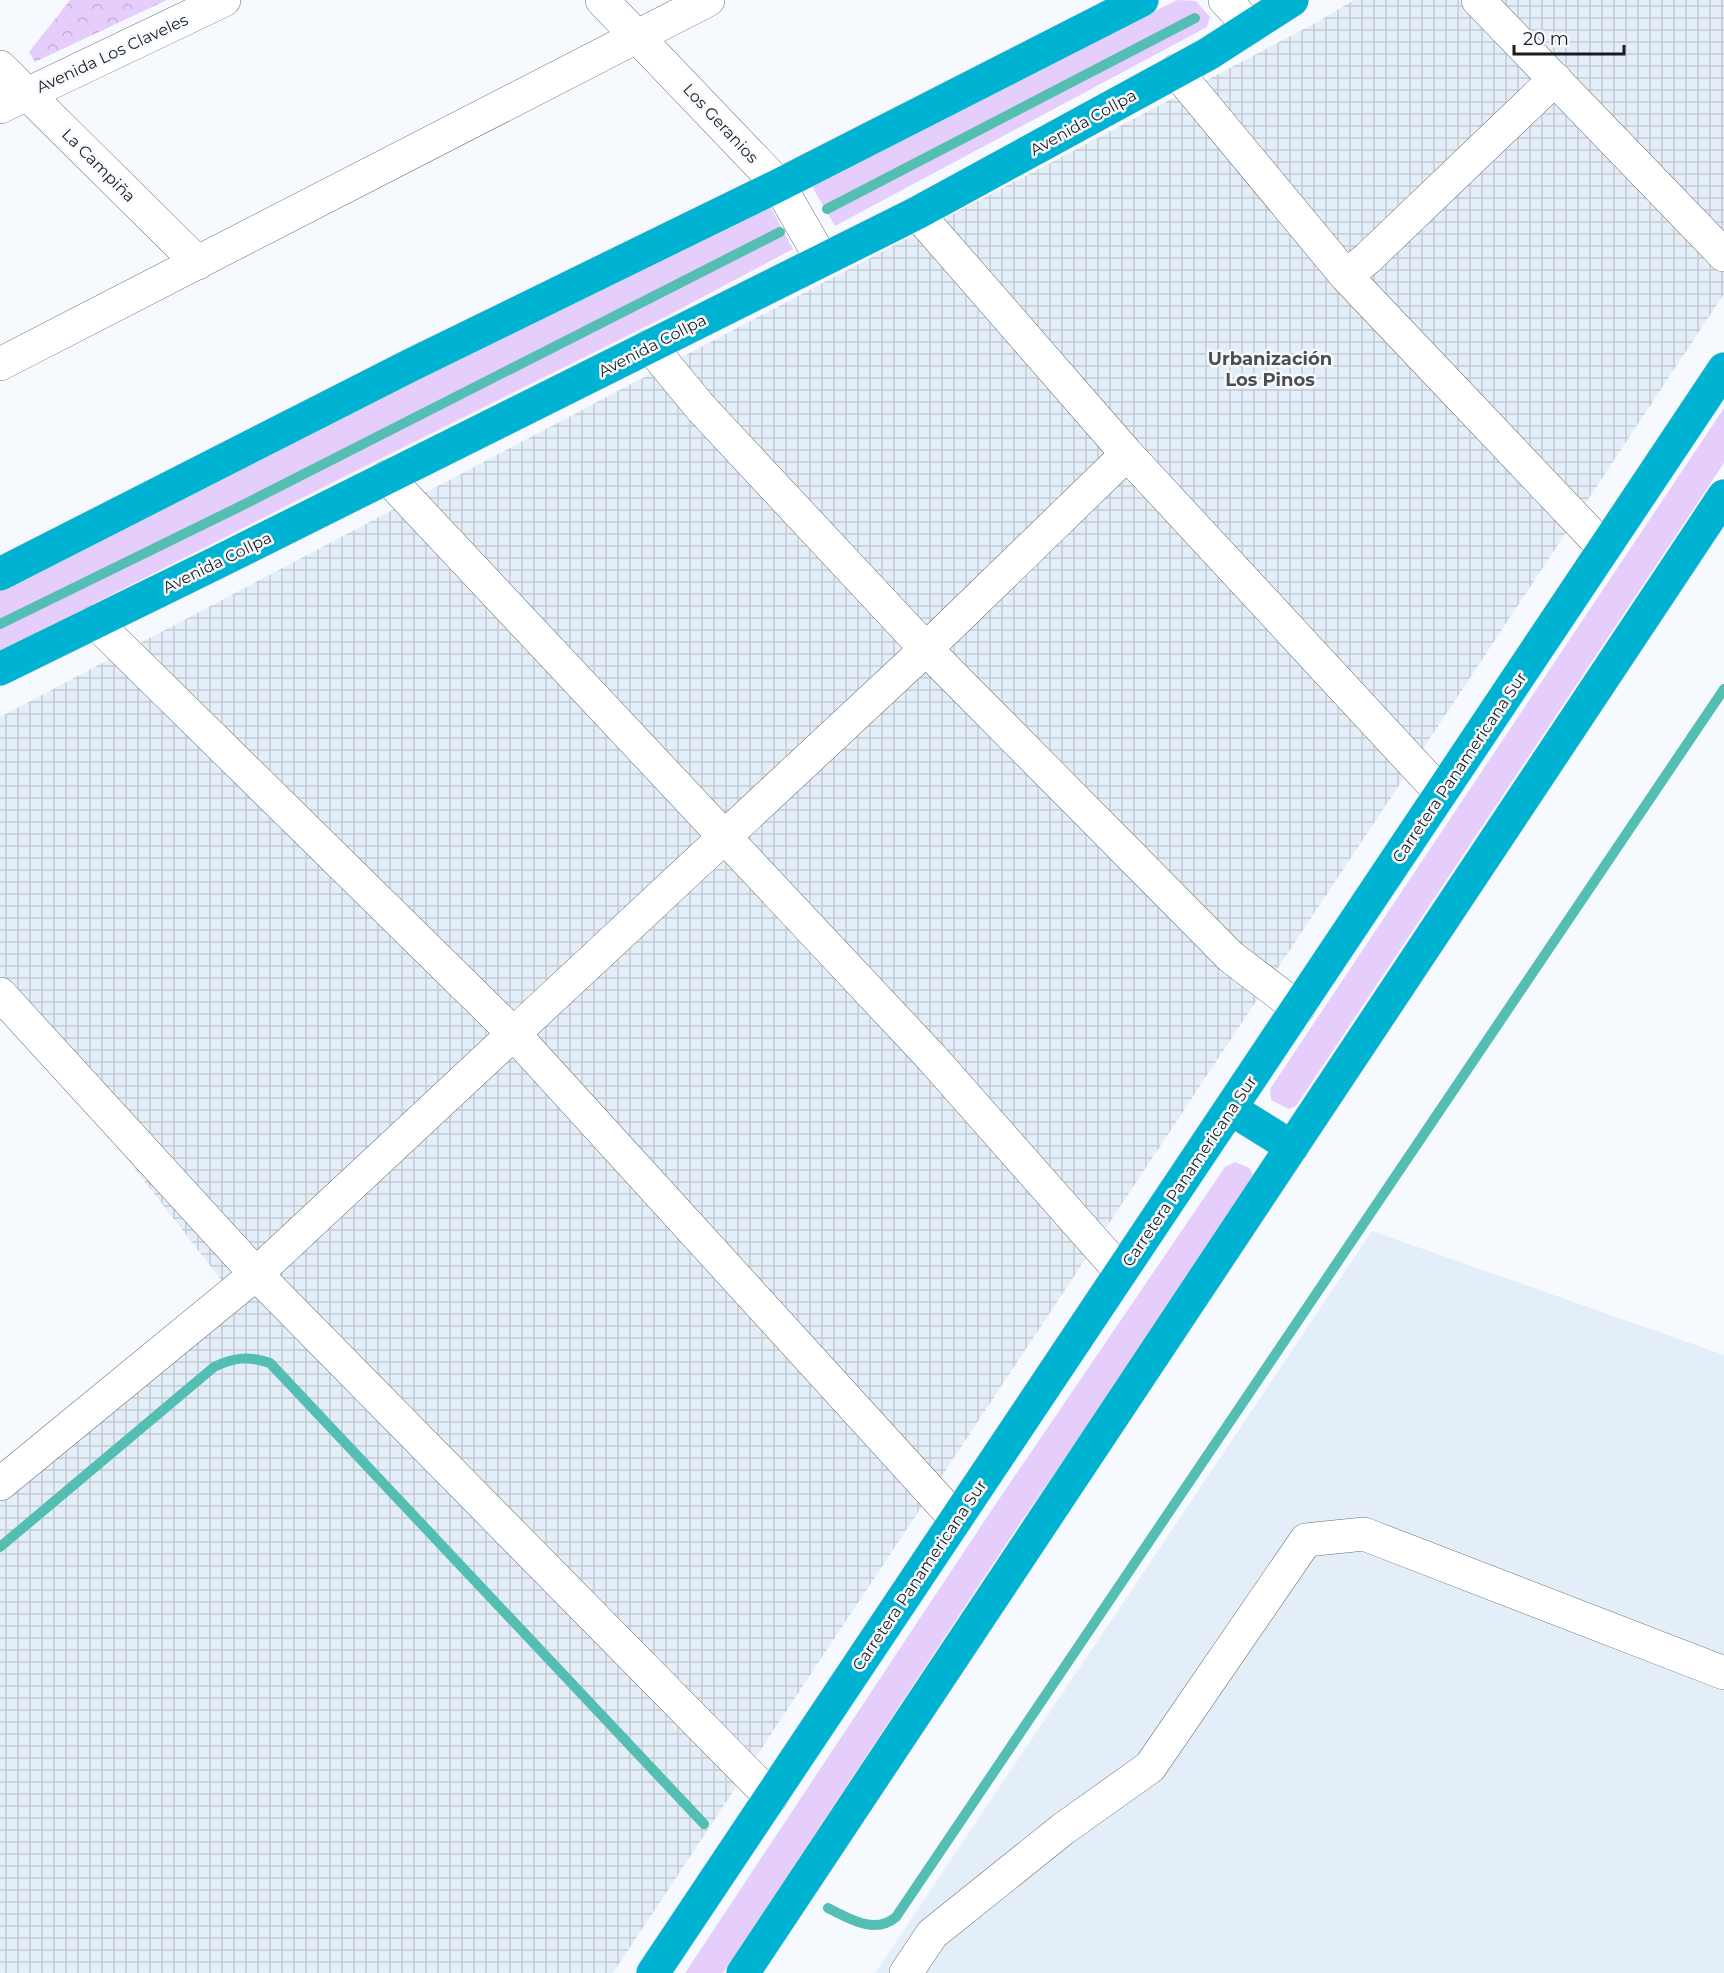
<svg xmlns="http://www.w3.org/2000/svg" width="1724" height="1973" font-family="Montserrat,sans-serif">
  <defs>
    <pattern id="industrial-grid" width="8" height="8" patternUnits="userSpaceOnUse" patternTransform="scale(1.5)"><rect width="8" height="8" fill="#e4eef8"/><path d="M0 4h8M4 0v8" fill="none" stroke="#c3ccd4"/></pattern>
    <pattern id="forest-crowns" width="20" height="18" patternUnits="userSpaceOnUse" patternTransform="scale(1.5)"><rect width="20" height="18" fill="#e6cefc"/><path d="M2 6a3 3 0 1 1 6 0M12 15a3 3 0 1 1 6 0" fill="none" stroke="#c5b0d8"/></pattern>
  </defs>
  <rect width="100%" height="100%" fill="#f6fafe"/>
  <path fill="#e4eef8" d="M1372,1231L1724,1355V1973H875Z"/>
  <path fill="url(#industrial-grid)" d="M1354,0H1724V294L613,1973H0V1478L222,1281L0,995V717L1319,21Z"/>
  <path fill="#e6cefc" d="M1177,0L1196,1L1210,17L1207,27L835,226L810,183Z
    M768,203L793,249L667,316L338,480L0,651V586Z
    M1724,408V463L1296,1106L1289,1109L1271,1100L1270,1089Z
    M1235,1162L1250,1168L1255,1181L1016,1529L723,1973H685L991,1511L1225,1167Z"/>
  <path fill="url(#forest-crowns)" d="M70,0H167L35,62L29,52Z"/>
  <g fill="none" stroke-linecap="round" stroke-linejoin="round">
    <path stroke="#55beb2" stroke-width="10" d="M827,209L1195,18
      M0,624L243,505L780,232
      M0,1547L214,1367C234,1357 249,1356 270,1363L704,1824
      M828,1908C850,1919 875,1935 896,1917L1724,689"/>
    <defs>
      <path id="minor" d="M602,0L779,185L822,260
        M1225,0L1250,27
        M1478,0L1724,255
        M0,67L198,263
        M1176,71L1346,276L1604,548
        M0,107L224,0
        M917,213L1127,454L1441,793
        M1346,276L1368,258L1555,79
        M650,346L701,408L926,649L1231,957L1298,1008
        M0,364L708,0
        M387,477L932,1058L1121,1272
        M95,622L514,1034L956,1519
        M0,994L256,1274L771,1797
        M0,1484L256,1274L926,649L1127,454
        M906,1973L932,1934L1063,1829L1150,1767L1306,1540L1364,1534L1724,1673"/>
      <path id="highway" d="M0,574L411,365L779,185L1142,0
        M0,669L218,562L917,213L1208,54L1292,0
        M1231,1109L1292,1147
        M653,1973L1724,369
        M743,1973L1724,496"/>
    </defs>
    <use href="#minor" stroke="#6c6f73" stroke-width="34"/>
    <use href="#highway" stroke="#d6d6d7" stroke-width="34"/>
    <use href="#minor" stroke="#fff" stroke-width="33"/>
    <use href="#highway" stroke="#00b3d3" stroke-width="33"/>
  </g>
  <g text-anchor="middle" stroke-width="5" stroke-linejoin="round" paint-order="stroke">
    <g font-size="16" fill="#1c1d1f" stroke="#f6fafe">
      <text transform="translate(112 53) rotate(-25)" y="6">Avenida Los Claveles</text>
      <text transform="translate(1083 122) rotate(-29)" y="6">Avenida Collpa</text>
      <text transform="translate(721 123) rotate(47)" y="6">Los Geranios</text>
      <text transform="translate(99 165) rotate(45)" y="6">La Campiña</text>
      <text transform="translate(652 345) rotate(-27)" y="6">Avenida Collpa</text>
      <text transform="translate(217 562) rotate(-26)" y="6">Avenida Collpa</text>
      <text transform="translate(1459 767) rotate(-56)" y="6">Carretera Panamericana Sur</text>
      <text transform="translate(1189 1171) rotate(-56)" y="6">Carretera Panamericana Sur</text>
      <text transform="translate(919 1575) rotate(-56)" y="6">Carretera Panamericana Sur</text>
    </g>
    <g font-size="18" font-weight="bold" fill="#4b4e51" stroke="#f6fafe">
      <text x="1270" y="365">Urbanización<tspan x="1270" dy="21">Los Pinos</tspan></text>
    </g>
  </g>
  <path d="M1514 45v9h110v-9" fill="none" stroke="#1c1d1f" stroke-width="3"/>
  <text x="1523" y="45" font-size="18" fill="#1c1d1f" stroke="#f6fafe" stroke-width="4.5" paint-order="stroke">20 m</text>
</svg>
